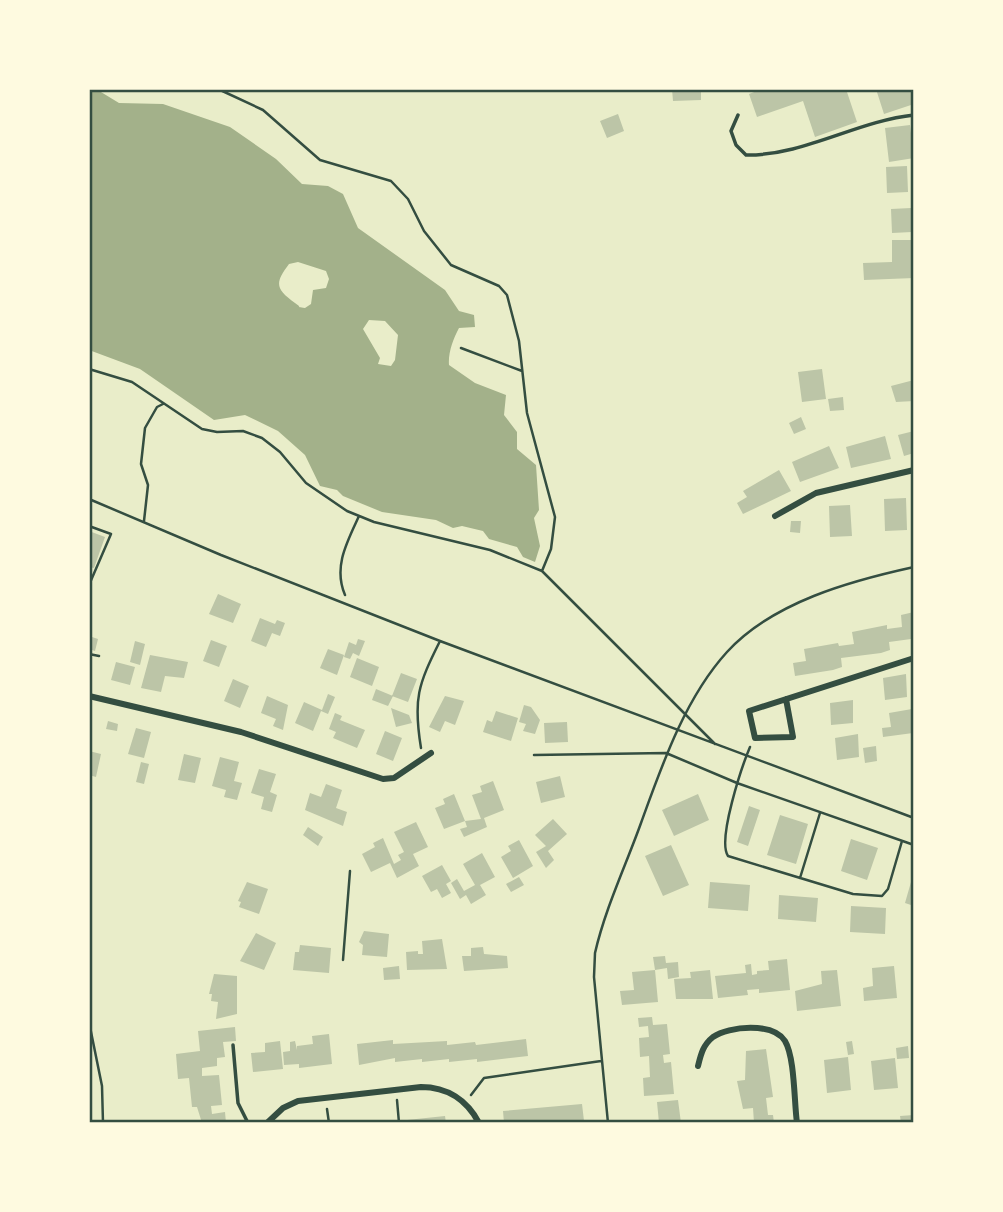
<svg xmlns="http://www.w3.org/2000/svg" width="1003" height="1212" font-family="'Archivo Narrow',sans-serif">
  <rect width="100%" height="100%" fill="#e9edc9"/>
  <path fill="#a3b18a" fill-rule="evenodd" d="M96,89L119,103L163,104L230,127L276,159L302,184L328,186L343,194L358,228L445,290L459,311L474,315L475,327L459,328C453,339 448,353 449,365L475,383L506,395L504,415L517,432V449L536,465L539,510L534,518L540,546L535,562L523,557L517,547L489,539L483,531L462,526L453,528L436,520L382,512L343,496L337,490L320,486L305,455L278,431L245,415L214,420L140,369L89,350V91ZM298,262L326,271L329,279L326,288L313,290L311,304L305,308C294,306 304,309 295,303C276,289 274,284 289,264ZM369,320L385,321L398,335L395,360L391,366L378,364L380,358L363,329Z"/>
  <path fill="#bcc5a7" d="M672,89H701V100L673,101Z
    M762,89H846L857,122L815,137L803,101L757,117L749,94Z
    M876,89H912L914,104L884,114Z
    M618,114L624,131L607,138L600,121Z
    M910,125L914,158L889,162L885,128Z
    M907,166L908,192L887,193L886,167Z
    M911,208L912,232L892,233L891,209Z
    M892,240H914V278L864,280L863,263L892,262Z
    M822,369L826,399L802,402L798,372Z
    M914,380V401L896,402L891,386Z
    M843,397L844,410L830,411L828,399Z
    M801,417L806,429L794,434L789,423Z
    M914,431V453L904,456L898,435Z
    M885,436L891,459L851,468L846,447Z
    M829,446L839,468L800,482L792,462Z
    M779,470L791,491L743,514L737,503L747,497L743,491Z
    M906,498L907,530L885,531L884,499Z
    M850,505L852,536L830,537L829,506Z
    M791,521H801L800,533L790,532Z
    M89,531L105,537L94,568L89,567Z
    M218,594L241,604L233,623L209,614Z
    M914,612L911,639L889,642L890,650L881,653L841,658L842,667L833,670L795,676L793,663L806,661L804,649L838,643L839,646L854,644L852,632L887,625V629L902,627L901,615Z
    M260,618L275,624L277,620L285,623L280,636L272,633L266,647L251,641Z
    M89,636L98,639L95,651L89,649Z
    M358,639L365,641L359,656L353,653L350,659L344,657L349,642L356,645Z
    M211,640L227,646L219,667L203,661Z
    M135,641L145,644L140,665L130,662Z
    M328,649L344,655L337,675L320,668Z
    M150,655L188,662L184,678L165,676L161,692L141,688Z
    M357,658L379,667L372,686L350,677Z
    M116,662L135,667L130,685L111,680Z
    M401,673L417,679L408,702L392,696Z
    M906,674L907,697L885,700L883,678Z
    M233,679L249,686L240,708L224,701Z
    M376,689L393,696L388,706L372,700Z
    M328,694L335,697L328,714L321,711L313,731L295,723L304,702L322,710Z
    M267,696L288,705L283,730L273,726L276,719L261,713Z
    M445,696L464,701L455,725L445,721L440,732L429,727Z
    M853,700V723L831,725L830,703Z
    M524,705L531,707L540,720L535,734L523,731L526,724L519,722Z
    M391,708L409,715L412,723L396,727Z
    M912,709L913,733L883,737L882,728L891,727L889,713Z
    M496,711L518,718L511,741L483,732L487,720L492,722Z
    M335,713L342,716L340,720L365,730L357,748L333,738L336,732L329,729Z
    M108,721L118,724L117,731L106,729Z
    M567,722L568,742L545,743L544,723Z
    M136,728L151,732L144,758L128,754Z
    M385,731L402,738L393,761L376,754Z
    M858,734L859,757L837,760L835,738Z
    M876,746L877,761L865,763L863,748Z
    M89,751L101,754L96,777L89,775Z
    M184,754L201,758L195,783L178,780Z
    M220,757L239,762L234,781L242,783L237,800L224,797L226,790L212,786Z
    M141,762L149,764L144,784L136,782Z
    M259,769L276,774L270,792L277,795L272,812L261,809L264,797L251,793Z
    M560,776L565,797L541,803L536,782Z
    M493,781L504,810L484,818L487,827L464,837L460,829L467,827L465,821L481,819L472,795L482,792L480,786Z
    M326,784L342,790L336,808L347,812L343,826L305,810L310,793L321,797Z
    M454,794L465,821L444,829L435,808L445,804L443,799Z
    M698,794L709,820L674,836L662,810Z
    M749,806L760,810L748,846L737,842Z
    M780,815L808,824L796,864L767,855Z
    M553,819L567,834L548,851L554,860L546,868L536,852L546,846L535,835Z
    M416,822L428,847L413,854L419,866L397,878L390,863L371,872L362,854L375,847L373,843L383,838L394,864L401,860L398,855L404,852L394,832Z
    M308,827L323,837L318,846L303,835Z
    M851,839L878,848L867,880L841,871Z
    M519,840L533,866L513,878L501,857L511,851L508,846Z
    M671,845L689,885L663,896L645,856Z
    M482,853L495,877L480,885L486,895L471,904L466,895L460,899L451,883L457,879L464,891L475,885L463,864Z
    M442,865L451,881L446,884L451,893L442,898L437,889L431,892L422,876Z
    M913,875H914V906L905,903Z
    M519,877L524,885L511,892L506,884Z
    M247,882L268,889L259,914L239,907L241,902L238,901Z
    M710,882L750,885L748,911L708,908Z
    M779,895L818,898L816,922L778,919Z
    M851,906L886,908L885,934L850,932Z
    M364,931L389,934L387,957L362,955L363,945L359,942Z
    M256,933L276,943L264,970L240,961Z
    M442,939L447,969L407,970L406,952L418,951V954H423L422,941Z
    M300,945L331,948L329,973L293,970L295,952H299Z
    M483,947L484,954L507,956L508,968L464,971L462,956H471V948Z
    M665,956L666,963L678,962L679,977L668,979L667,968L655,970L658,1002L622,1005L620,991L634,990L632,972L655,970L653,957Z
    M787,959L790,990L759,993V989L747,990L748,995L718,998L715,976L746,973L745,965L751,964L752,975L757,974V971L769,970L768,961Z
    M399,966L400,979L384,980L383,968Z
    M894,966L897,998L864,1001L863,988L873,986L872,968Z
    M710,970L713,999H676L674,979L691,978L690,972Z
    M837,970L841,1006L797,1011L795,991L822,984L821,971Z
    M214,974L237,976V1014L216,1019L218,1002L211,1001L212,994H209Z
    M652,1017L653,1025L667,1024L670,1054L663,1055L664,1063L671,1062L674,1094L644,1096L643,1078L650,1077L649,1056L640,1057L639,1038L649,1037L648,1026L639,1027L638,1018Z
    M235,1027L236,1041L223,1042L225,1057L217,1058V1066L202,1068V1076L219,1075L222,1105L211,1106L212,1114L225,1112L226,1123H202L197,1107H192L189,1078L178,1079L176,1054L200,1051L198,1031Z
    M329,1034L332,1064L299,1068V1064L284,1065L283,1052L290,1051V1042L295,1041L297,1050V1046L313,1044L312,1036Z
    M526,1039L528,1056L477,1062V1059L449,1062V1059L422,1062V1059L395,1062V1058L359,1065L357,1044L393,1040V1044L447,1041V1045L475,1042L476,1045Z
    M280,1041L283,1069L253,1072L251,1053L265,1052V1043Z
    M852,1041L854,1054L848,1055L846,1042Z
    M908,1046L909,1058L897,1059L896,1048Z
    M766,1049L773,1097L766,1098L768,1115H773L774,1123H754L753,1108L743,1109L737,1081L745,1080L746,1051Z
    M848,1057L851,1090L827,1093L824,1060Z
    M895,1058L898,1088L874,1090L871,1061Z
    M678,1100L681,1123H659L657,1102Z
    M582,1104L584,1121L504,1123L503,1111Z
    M914,1115V1123H901L900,1116Z
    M445,1116L446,1123H408L407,1120Z"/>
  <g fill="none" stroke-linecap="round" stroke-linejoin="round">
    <path stroke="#344e41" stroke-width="2.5" d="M218,89L263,110L320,160L391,181L408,199L424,231L451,265L499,286L507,295L519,341L527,413L555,517L551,549L542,571
      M461,348L522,371
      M89,369L132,382L202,429L217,432L243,431L262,438L280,452L306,483L347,511L374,522L490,550L542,571L715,744
      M89,499L221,555L440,641L914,818
      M144,521L148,485L141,464L145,428L157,407L163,404
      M89,526L111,534L89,585
      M345,595C333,567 347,542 359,516
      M89,654L99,656
      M750,747C742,766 717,840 728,856L853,894L882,896L888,889L902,841
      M421,748C413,699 418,685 440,641
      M534,755L666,753L737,783L914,845
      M800,878L820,813
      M343,960L350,871
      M89,1022L102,1086L103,1123
      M471,1095L484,1078L601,1061
      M397,1100L399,1123
      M327,1109L329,1123
      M608,1123L594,977L595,953C605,909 626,865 641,823C662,765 685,698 727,652C773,602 850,581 914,567"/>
    <path stroke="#344e41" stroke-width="3.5" d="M738,115L731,131L736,145L746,155C803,156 857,121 914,115
      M233,1045L238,1103L248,1123"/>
    <path stroke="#344e41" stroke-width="6" d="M775,516L816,493L914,470
      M89,696L241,732L383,779L394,778L431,753
      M786,699L793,737L755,738L749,711L914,658
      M698,1066C701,1054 703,1045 713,1037C729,1026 773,1022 785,1041C795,1058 794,1102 797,1123
      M267,1123L283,1108L298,1101L421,1087C447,1087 467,1100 479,1123"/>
  </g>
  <rect width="1003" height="1212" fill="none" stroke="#fefae0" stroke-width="182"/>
  <rect x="91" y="91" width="821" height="1030" fill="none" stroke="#344e41" stroke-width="2.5"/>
</svg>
